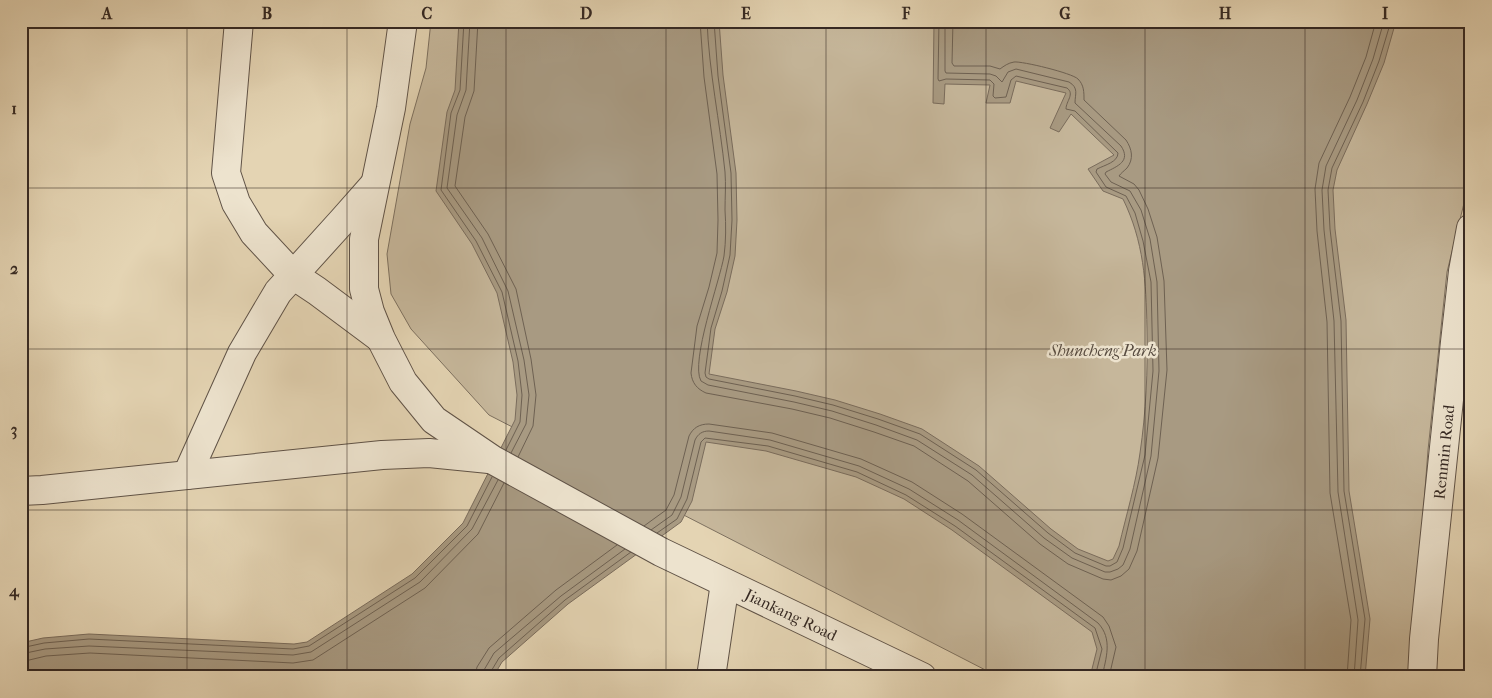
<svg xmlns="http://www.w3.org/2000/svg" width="1492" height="698" font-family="'IM FELL French Canon',serif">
  <rect width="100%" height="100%" fill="#e4d4b3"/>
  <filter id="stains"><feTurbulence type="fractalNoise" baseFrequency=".004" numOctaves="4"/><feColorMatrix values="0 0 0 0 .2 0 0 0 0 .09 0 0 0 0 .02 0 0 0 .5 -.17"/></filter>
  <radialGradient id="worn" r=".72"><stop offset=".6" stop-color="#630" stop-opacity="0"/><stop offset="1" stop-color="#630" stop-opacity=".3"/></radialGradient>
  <path fill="#c6b79b" stroke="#7d705f" d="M431,21H1471V175L1447,272L1428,450L1411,677H999L489,415L411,329L391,294L387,254L410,124L426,68Z"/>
  <path fill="#a89a82" stroke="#7a6c5c" d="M459,21H719L723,75L736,173L737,220L735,256L727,292L715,329L709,374L796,391L835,400L880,414L922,429L979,466L1051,529L1078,549L1108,561L1113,559L1119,546C1126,516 1136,483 1140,453C1146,412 1148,370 1147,328C1146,282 1144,242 1123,199L1103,191L1088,169L1114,155L1071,114L1059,132L1050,128L1066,93L1016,81L1010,103H986L990,85L945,84L944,104L933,103L934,21H1396L1384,63L1367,104L1337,170L1333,190L1335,229L1346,320L1349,491L1370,619L1365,677H1090L1097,649L1092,632L952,530L904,499L856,477L766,451L706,442L692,501L681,522L568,604L502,662L493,677H21V643L43,638L89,634L294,644L307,642L412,574L463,523L515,420L517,395L513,362L497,293L472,244L436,191L447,112L455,90Z"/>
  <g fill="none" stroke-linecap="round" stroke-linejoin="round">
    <path stroke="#6e6152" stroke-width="1" d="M464,21L460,90L451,113L441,190L476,241L502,292L518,361L522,395L520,422L506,450
      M470,21L466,90L457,115L447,188L482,238L508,291L524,360L529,395L526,424L511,453
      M478,21L474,91L465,117L455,186L488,234L516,289L531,359L536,395L533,426L518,457
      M700,21L704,77L717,174L718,220L717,253L709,287L697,326L691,373C692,383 697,389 706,393L792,409L830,418L874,432L914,446L968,481L1040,544L1068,564L1103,579L1111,580L1121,576L1129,569L1137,551L1158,458L1167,370L1164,281L1157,237L1148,209L1139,190L1134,184L1119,176C1121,173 1124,171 1127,168C1134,159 1132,149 1126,140L1084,100C1084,92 1084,85 1078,79C1072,73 1022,61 1014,62C1008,63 1004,66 1000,69L990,66H954L952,63L953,21
      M707,21C709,72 720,122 725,172C726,185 725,197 725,210C726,225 726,241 724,256C720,280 690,362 701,381L708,385L794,402L832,411L876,425L917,440L972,475L1044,538L1072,558L1105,572H1110L1118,569L1123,565L1130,549L1151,456L1159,371L1157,282L1150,239L1141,210L1130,191L1111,182L1105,174L1106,172C1118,166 1131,161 1121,146L1075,103C1075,94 1079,88 1069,82L1016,69L1008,72L1002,82L996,76L990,74L946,73L945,71V21
      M714,21L718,76L731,173L732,220L730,255L722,291L711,328L705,373L706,377L709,379L795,396L833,405L878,419L920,434L976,470L1048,533L1075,553L1106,566H1110L1117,562L1123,548L1145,455L1153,371L1151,282L1143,241L1135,213L1126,196L1106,187L1096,172L1097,169C1105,165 1118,162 1118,153L1075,111L1066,109C1066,101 1075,94 1067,88L1016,76L1011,80L1006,97L995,98L993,96L994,84L990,80L946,79L939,81L938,79L939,21
      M644,526L666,510L674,495L689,436C693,428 699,424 709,424L772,433L861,459L912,482L962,514L1103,617L1109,626L1116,647L1109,677
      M651,530L672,515L681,497L695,440C698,434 702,431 709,431L770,440L859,466L909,489L958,520L1098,623C1113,639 1106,658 1102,677
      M657,533L677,519L687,499L701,442L705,438L768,446L857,472L906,495L955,526L1095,628L1102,649L1095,677
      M21,648L44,643L89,639L293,649L309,646L415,578L467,526L492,477
      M21,654L45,649L89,646L293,655L311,652L420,582L472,529L498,480
      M21,662L46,656L90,653L293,663L313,660L425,588L478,534L504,483
      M475,677L477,667L489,648L556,590L617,545
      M483,677L484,670L494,653L561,596L625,549
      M489,677L490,673L499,658L565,600L631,552
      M1347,677L1351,620L1330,493L1327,322L1317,231L1315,189L1319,163L1350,97L1366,57L1376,21
      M1354,677L1358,620L1338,492L1334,321L1324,230L1322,190L1326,166L1357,100L1373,59L1384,21
      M1360,677L1365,619L1344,491L1341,321L1330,229L1328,190L1332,168L1363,102L1379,61L1391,21"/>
    <defs>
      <g id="minor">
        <path d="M239,21L226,173L236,203L254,233L293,275L317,291L380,338"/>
        <path id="s1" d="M403,21L391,108L364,239V289L370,312L381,339L403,382L434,420L493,460L661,552L922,677"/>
        <path d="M187,475L242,353L278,292L344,219L374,185"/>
        <path d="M21,491L42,490L382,455L429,453L489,459"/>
        <path d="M711,677L725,583"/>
        <path id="s2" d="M1422,677L1424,639L1455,342L1463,271L1471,228"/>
      </g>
    </defs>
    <use href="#minor" stroke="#605347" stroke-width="30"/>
    <use href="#minor" stroke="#ede3ce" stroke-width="28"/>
  </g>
  <path fill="none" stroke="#342823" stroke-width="1" stroke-opacity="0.55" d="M187,21V677M347,21V677M506,21V677M666,21V677M826,21V677M986,21V677M1145,21V677M1305,21V677M21,188H1471M21,349H1471M21,510H1471"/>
  <g text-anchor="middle" stroke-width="5" stroke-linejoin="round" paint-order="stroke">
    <g font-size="16" font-style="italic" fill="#584c41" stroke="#ede3ce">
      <text x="1103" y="356">Shuncheng Park</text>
    </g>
    <g font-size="16" fill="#342823" stroke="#ede3ce">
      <text dy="6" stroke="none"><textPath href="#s2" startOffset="226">Renmin Road</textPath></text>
      <text dy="6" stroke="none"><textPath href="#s1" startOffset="829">Jiankang Road</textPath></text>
    </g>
  </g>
  <rect width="1492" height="698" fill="none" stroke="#e4d4b3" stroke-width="55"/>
  <rect x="28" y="28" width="1436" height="642" fill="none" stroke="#342823" stroke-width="2"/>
  <g font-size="16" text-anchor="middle" font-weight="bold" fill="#342823">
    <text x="107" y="19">A</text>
    <text x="267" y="19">B</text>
    <text x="427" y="19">C</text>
    <text x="586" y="19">D</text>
    <text x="746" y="19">E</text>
    <text x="906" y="19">F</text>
    <text x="1065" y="19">G</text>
    <text x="1225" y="19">H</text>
    <text x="1385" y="19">I</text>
    <text x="14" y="114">1</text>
    <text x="14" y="274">2</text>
    <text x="14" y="435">3</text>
    <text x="14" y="596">4</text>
  </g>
  <rect width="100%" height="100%" filter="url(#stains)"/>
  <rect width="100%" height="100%" fill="url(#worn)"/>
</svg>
